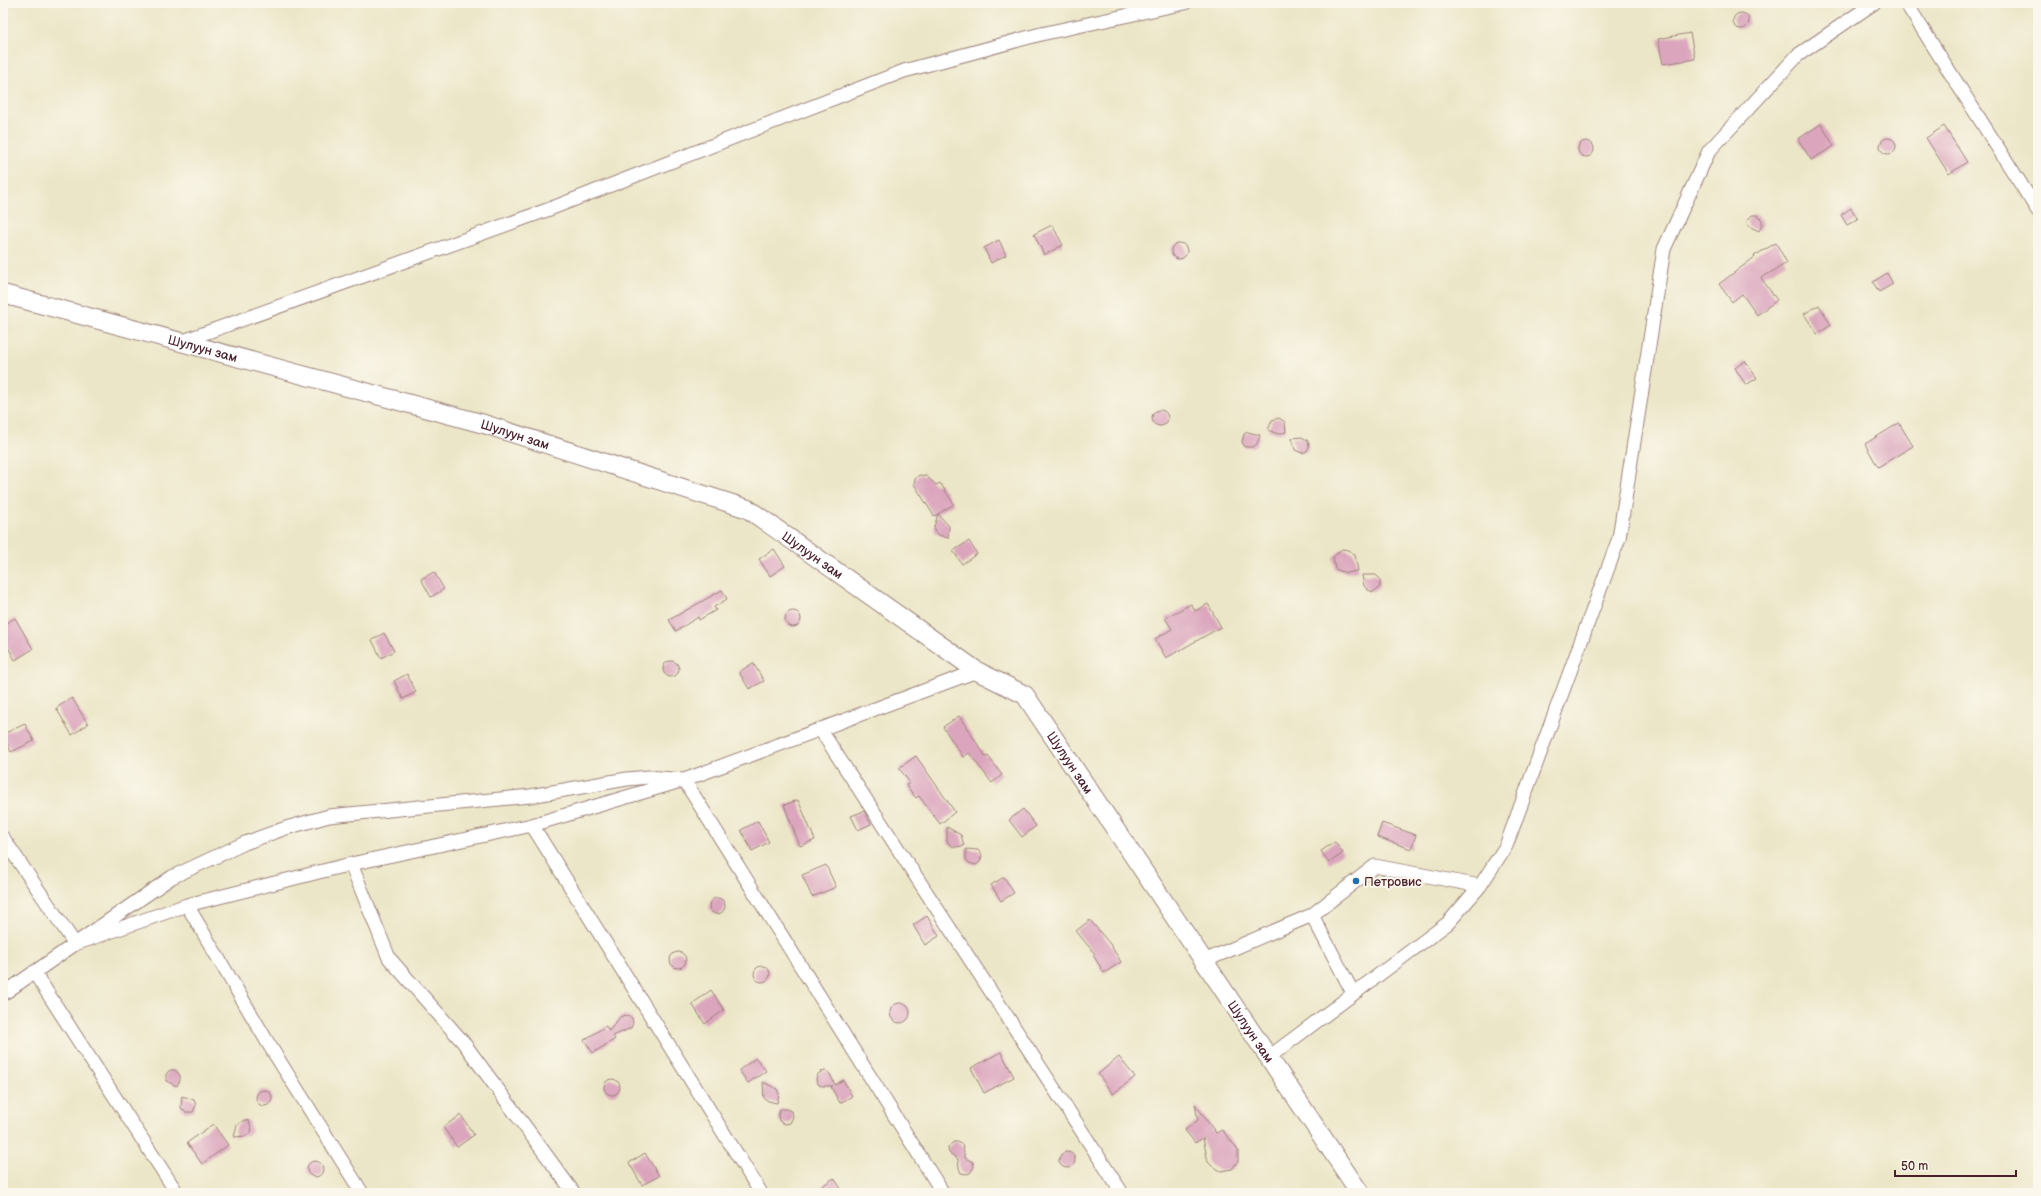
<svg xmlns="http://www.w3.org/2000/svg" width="2041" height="1196" font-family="'Balsamiq Sans',sans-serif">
  <rect width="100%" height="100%" fill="#fbf7ec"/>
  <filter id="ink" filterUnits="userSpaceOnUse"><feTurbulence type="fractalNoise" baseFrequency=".025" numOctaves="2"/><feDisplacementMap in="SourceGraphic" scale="8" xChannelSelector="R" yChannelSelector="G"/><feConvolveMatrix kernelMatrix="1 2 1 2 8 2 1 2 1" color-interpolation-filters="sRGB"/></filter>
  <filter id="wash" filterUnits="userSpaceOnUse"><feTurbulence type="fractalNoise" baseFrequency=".012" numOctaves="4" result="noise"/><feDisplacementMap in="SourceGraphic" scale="16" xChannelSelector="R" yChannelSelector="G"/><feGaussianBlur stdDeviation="0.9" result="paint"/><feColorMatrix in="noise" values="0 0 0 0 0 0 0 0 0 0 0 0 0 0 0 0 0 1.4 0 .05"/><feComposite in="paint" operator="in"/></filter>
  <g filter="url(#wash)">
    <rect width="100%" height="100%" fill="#ece6c8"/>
    <g id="blocks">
      <path fill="#dba6bd" d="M1733 21a8 8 0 1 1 16 0a8 8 0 1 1-16 0Z
        M1690,33L1695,59L1663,64L1658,39Z
        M1821,124L1834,146L1811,160L1798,139Z
        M1944,126L1967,162L1949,174L1926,138Z
        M1880 146a8 8 0 1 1 16 0a8 8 0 1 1-16 0Z
        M1578 149a8 8 0 1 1 16 0a8 8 0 1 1-16 0Z
        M1851,208L1858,219L1847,225L1841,215Z
        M1752,215H1757L1762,220V225L1759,231L1748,226L1747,221Z
        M1052,225L1063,245L1044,255L1034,234Z
        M999,240L1006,255L991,263L984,248Z
        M1776,243L1787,263L1761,278L1777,300L1757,315L1742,294L1732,302L1719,284L1755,257L1754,256Z
        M1171 251a8 8 0 1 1 16 0a8 8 0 1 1-16 0Z
        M1887,273L1893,284L1879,292L1873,282Z
        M1819,305L1831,325L1817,334L1804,314Z
        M1745,361L1757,378L1746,385L1735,368Z
        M1152 418a8 8 0 1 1 16 0a8 8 0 1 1-16 0Z
        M1279,418L1285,422L1286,432L1278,434L1268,430L1272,420Z
        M1899,423L1913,446L1878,467L1865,444Z
        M1248,432L1260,435L1257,444L1253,447H1245L1242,442L1244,434Z
        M1302,437L1308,441L1309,446L1307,451L1302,453L1295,450L1292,438Z
        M919,475L926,476L936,485L940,483L954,504L938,514L949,526L948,538L939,535L935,532L934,527L938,514L934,516L914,484L915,479Z
        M969,541L977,554L962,564L953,551Z
        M774,549L785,566L770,576L759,559Z
        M1342,549L1349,550L1355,555L1358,571L1346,573L1335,569L1333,557Z
        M434,572L444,589L431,597L421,579Z
        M1362,575H1376L1380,579V587L1373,592L1368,590L1364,586Z
        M722,590L727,599L714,607L716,610L699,620L698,617L676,631L669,620Z
        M1191,604L1195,611L1208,604L1221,627L1166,658L1155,639L1172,629L1165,618Z
        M785 619a8 8 0 1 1 16 0a8 8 0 1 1-16 0Z
        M15,618L33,649L15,660L3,638V625Z
        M384,633L394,651L381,658L372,640Z
        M663 669a8 8 0 1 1 16 0a8 8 0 1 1-16 0Z
        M753,663L764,681L749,689L739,672Z
        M407,674L416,692L403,699L394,681Z
        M72,698L88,724L72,735L56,708Z
        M959,716L986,757L988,756L1002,775L992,783L969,753L963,757L943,727Z
        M25,724L34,741L11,752L3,734Z
        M916,756L955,812L940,824L919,796L916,798L906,785L910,783L899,768Z
        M798,800L815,840L800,846L784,805Z
        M1023,809L1036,826L1022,837L1009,820Z
        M864,811L871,824L858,830L851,816Z
        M758,821L769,842L752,851L741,830Z
        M1382,823L1416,835L1411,849L1377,837Z
        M947,827L961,835L964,846L954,847L950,845L947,841Z
        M1335,842L1343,853L1329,863L1321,851Z
        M966,849L978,850L982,855L980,862L976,865L969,863L966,859Z
        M826,865L836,887L812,897L802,875Z
        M1004,877L1014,893L1001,901L991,885Z
        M709 906a8 8 0 1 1 16 0a8 8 0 1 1-16 0Z
        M927,916L939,936L925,945L913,925Z
        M1090,920L1110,944L1121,962L1104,973L1093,955L1095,954L1076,931Z
        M670 960a8 8 0 1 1 16 0a8 8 0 1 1-16 0Z
        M754 974a8 8 0 1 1 16 0a8 8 0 1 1-16 0Z
        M711,990L724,1010L705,1024L692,1004Z
        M890 1013a10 10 0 1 1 20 0a10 10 0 1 1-20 0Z
        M625,1015L632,1018L633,1023L631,1028L613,1036L615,1039L593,1053L584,1040L606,1026L609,1031L620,1017Z
        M1001,1052L1014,1077L984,1093L971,1068Z
        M1119,1057L1135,1077L1113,1094L1098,1074Z
        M756,1058L766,1071L748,1083L739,1070Z
        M170,1070H175L180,1075V1080L177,1086L166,1081V1074Z
        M826,1071L830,1074L835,1085L843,1080L852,1096L840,1103L831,1087L833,1086H823L819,1085L816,1080L817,1075L821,1072Z
        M604 1087a8 8 0 1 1 16 0a8 8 0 1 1-16 0Z
        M763,1082L777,1089L779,1094L777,1103L768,1101L764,1098Z
        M256 1098a8 8 0 1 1 16 0a8 8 0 1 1-16 0Z
        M182,1096L194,1100L196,1105L193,1112H185L181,1108Z
        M1195,1104L1216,1133L1222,1130L1236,1147L1238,1151V1161L1232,1169L1221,1171L1212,1166L1208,1162L1203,1138L1195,1143L1185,1130L1198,1120Z
        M780,1109H787L792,1112L793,1117L790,1123L785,1124L779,1121L778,1116Z
        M461,1115L474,1135L457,1147L443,1127Z
        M244,1120L249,1121L252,1131L246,1136L234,1137L237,1125Z
        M213,1124L228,1145L202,1164L187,1143Z
        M953,1142H958L962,1144L965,1158L973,1162L974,1167L970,1173L966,1174L961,1173L959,1168L958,1159L949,1153L948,1148Z
        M1059 1160a8 8 0 1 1 16 0a8 8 0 1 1-16 0Z
        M645,1153L659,1176L642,1185L629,1163Z
        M307 1169a8 8 0 1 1 16 0a8 8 0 1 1-16 0Z
        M834,1178L844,1193H811Z"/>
    </g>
  </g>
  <g filter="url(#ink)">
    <use href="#blocks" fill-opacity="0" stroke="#9b827a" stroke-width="1"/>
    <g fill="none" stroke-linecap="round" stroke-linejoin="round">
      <defs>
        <path id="street" d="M1906,3L2038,211
          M180,342L547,210L904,71L1041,34L1185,3
          M820,729L1122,1193
          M532,825L761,1193
          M3,838L75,944L172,877L245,843L286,828L329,816L530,796L627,779L649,777L684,780L943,1193
          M351,864L389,958L463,1042L574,1193
          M187,905L268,1043L362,1193
          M1204,961L1312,915
          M34,972L177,1193
          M1353,993L1312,915L1375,866L1480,886
          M3,994L75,944L187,905L351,864L532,825L684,780L977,671
          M1269,1057L1448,923L1480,886L1506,846L1619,538L1664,249L1709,151L1798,55L1874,3"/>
        <g id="secondary">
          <path id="s1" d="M3,294L484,424L748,509L977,671L1025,695L1360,1193"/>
        </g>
      </defs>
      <use href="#street" stroke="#9b827a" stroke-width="15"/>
      <use href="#secondary" stroke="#9b827a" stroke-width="20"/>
      <use href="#street" stroke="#fff" stroke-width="13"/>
      <use href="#secondary" stroke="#fff" stroke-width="18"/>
    </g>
  </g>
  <circle fill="#1f6fb2" stroke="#fbf7ec" stroke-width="1.5" cx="1356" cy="881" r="4"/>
  <g text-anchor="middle" stroke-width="4" stroke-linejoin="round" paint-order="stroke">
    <g font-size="13" fill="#4a1f2b" stroke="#fbf7ec">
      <text dy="5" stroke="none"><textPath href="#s1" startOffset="207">Шулуун зам</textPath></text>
      <text dy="5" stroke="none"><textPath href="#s1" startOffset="531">Шулуун зам</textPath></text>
      <text dy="5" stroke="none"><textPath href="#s1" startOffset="855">Шулуун зам</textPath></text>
      <text dy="5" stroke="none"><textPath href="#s1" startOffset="1191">Шулуун зам</textPath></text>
      <text dy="5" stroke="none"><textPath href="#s1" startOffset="1515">Шулуун зам</textPath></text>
    </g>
    <g font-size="13" fill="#4a1f2b" stroke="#fbf7ec" text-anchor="start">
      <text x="1364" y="886">Петровис</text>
    </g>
  </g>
  <rect width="2041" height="1196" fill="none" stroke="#fbf7ec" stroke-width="16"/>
  <path d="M1895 1170v6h121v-6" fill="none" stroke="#4a1f2b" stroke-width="2"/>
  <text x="1901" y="1170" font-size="12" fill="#4a1f2b" stroke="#fbf7ec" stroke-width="3" paint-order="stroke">50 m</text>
</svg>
